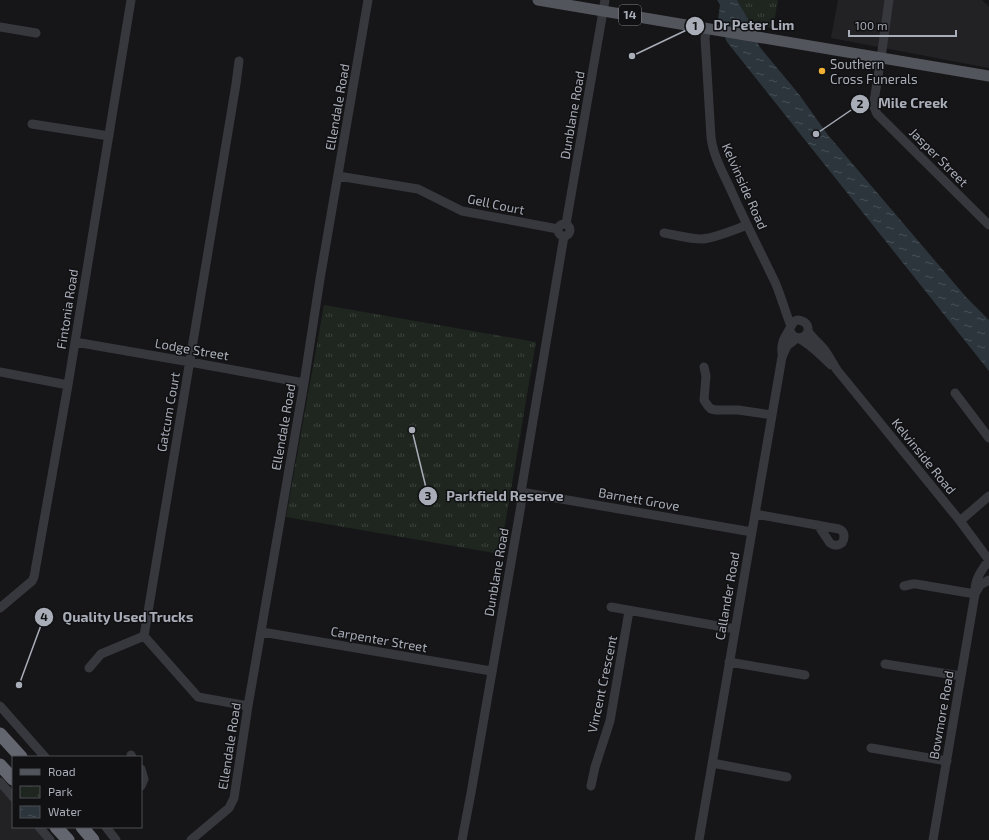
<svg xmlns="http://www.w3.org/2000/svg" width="989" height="840" font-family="'Exo 2',sans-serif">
  <defs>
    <pattern id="park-tufts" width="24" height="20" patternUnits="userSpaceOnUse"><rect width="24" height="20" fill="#1e261f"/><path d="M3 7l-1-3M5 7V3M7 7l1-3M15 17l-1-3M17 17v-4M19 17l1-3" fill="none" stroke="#3c433d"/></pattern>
    <pattern id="water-ripples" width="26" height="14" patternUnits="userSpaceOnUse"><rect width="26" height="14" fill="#2c353c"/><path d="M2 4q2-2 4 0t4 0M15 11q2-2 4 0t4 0" fill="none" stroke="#485056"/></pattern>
  </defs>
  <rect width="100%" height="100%" fill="#161618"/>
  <path fill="#222225" d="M838,0H982L989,7V68L831,38Z
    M0,788L13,803V827H33L44,840H0Z"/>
  <path fill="url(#park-tufts)" d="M737,0H778L773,28L751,24Z
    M324,305L536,342L500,554L286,517Z"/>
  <path fill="url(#water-ripples)" d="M717,0H737L751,24L759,46L763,51L798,93L828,135L966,297L989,320V371L727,42L718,20L720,5Z"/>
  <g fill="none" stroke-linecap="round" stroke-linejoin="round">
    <path stroke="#37383d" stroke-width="9" d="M889,0L881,58L874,101V107L877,114L989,225
      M0,27L36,33
      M707,28L705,38L711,137C713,155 722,171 730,188C744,220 760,251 775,282C781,296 785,311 791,326
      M239,61L236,84L144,636L198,697L248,706
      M32,124L109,136
      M338,176L418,189L462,211L558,229
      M558 230a6 6 0 1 1 12 0a6 6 0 1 1-12 0Z
      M566,224L605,0
      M664,233C676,235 690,239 702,239C715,238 734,230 747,225
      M808,331C812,338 818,342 823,348C828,354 832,362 837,370L960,521L989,560
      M798,338C812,345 820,355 831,365
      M75,342L190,362L304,383
      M782,353C781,342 784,339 789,330C792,325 794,317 802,321C805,322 808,325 808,328C809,339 793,342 790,330
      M704,367L706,376L704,400L708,406L711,409L716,410H738L772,415
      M0,372L68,385
      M955,393L989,438
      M521,492L752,532
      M755,514L839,529C845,531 845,538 842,543C838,546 834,546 830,543L818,525
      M960,521L989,496
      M904,586L913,584H916L975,594
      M975,594L980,585L989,580
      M611,607L735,629
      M0,608L32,581L34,577L68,385L131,0
      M262,632L491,671
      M729,662L805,675
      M885,664L961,676
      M89,668L101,654L144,636
      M0,706L45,757
      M871,748L947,761
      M131,755L132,757
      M712,763L787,777
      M141,769L144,779L141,786
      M0,782L13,797
      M591,786L595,767L610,721L629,611
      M39,827L50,840
      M106,827L116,840
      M191,840L229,808L234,798L248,706L304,383L320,279L368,0
      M462,840L471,793L521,505V492L564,236
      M699,840L782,357L787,346L797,338
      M933,840L975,594C974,580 981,571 989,560"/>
    <path stroke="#53555c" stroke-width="11" d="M538,0L989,76"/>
    <path stroke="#63666e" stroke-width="13" d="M0,734L21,757
      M0,765L13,779
      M56,827L68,840
      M82,827L93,840"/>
  </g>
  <circle fill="#f2b134" stroke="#111113" stroke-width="1.5" cx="822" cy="71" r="4"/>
  <g text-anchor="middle" stroke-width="3" stroke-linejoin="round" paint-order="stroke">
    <rect fill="#111113" stroke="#7b7e86" stroke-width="1" x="619" y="5" width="22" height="20" rx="3"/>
    <g font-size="12" font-weight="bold" fill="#a8adb8">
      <text x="630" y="19">14</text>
    </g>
    <g font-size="13" fill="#a8adb8" stroke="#111113" text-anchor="start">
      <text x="830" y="69">Southern<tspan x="830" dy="15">Cross Funerals</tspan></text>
    </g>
    <g font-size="13" fill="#a8adb8" stroke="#111113">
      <text transform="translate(337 107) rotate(-80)" y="5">Ellendale Road</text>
      <text transform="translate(572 115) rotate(-80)" y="5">Dunblane Road</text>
      <text transform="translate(939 157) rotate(45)" y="5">Jasper Street</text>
      <text transform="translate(745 186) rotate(66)" y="5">Kelvinside Road</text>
      <text transform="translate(496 204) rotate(12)" y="5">Gell Court</text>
      <text transform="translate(67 309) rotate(-81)" y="5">Fintonia Road</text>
      <text transform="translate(192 349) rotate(10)" y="5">Lodge Street</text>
      <text transform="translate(168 412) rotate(-80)" y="5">Gatcum Court</text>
      <text transform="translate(283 427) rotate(-80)" y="5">Ellendale Road</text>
      <text transform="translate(924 456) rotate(51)" y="5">Kelvinside Road</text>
      <text transform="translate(639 499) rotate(10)" y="5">Barnett Grove</text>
      <text transform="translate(496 572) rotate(-80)" y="5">Dunblane Road</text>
      <text transform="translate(727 596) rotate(-80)" y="5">Callander Road</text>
      <text transform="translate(379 639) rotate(10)" y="5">Carpenter Street</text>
      <text transform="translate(602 684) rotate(-78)" y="5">Vincent Crescent</text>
      <text transform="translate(941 715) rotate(-80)" y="5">Bowmore Road</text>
      <text transform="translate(229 746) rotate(-81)" y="5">Ellendale Road</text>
    </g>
  </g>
  <path fill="none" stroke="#a8adb8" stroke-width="1.5" d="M632 56L695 26M816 134L860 104M412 430L428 496M19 685L44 617"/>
  <g fill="#a8adb8" stroke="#111113" stroke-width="1.5">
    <circle cx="632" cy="56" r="4"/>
    <circle cx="816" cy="134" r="4"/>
    <circle cx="412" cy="430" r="4"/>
    <circle cx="19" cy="685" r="4"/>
    <circle cx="695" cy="26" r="10"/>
    <circle cx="860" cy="104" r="10"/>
    <circle cx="428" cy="496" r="10"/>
    <circle cx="44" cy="617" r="10"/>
  </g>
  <g font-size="12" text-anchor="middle" font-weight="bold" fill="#111">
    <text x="695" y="30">1</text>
    <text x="860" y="108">2</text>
    <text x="428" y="500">3</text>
    <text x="44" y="621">4</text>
  </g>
  <g font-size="14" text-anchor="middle" font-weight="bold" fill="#a8adb8" stroke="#111113" stroke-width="3" stroke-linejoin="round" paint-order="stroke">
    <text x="754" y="30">Dr Peter Lim</text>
    <text x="913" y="108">Mile Creek</text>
    <text x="505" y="501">Parkfield Reserve</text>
    <text x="128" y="622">Quality Used Trucks</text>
  </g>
  <rect x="12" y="756" width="130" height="72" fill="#111113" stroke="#4d4f55"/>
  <rect x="20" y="769" width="20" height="6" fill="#53555c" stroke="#4d4f55"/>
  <text x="48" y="776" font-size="12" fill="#a8adb8">Road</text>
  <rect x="20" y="786" width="20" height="12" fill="url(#park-tufts)" stroke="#4d4f55"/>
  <text x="48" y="796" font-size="12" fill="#a8adb8">Park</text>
  <rect x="20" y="806" width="20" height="12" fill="url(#water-ripples)" stroke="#4d4f55"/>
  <text x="48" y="816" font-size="12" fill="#a8adb8">Water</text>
  <path d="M849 30v6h107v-6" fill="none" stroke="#a8adb8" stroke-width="2"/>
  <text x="855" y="30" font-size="12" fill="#a8adb8" stroke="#111113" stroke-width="3" paint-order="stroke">100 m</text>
</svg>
